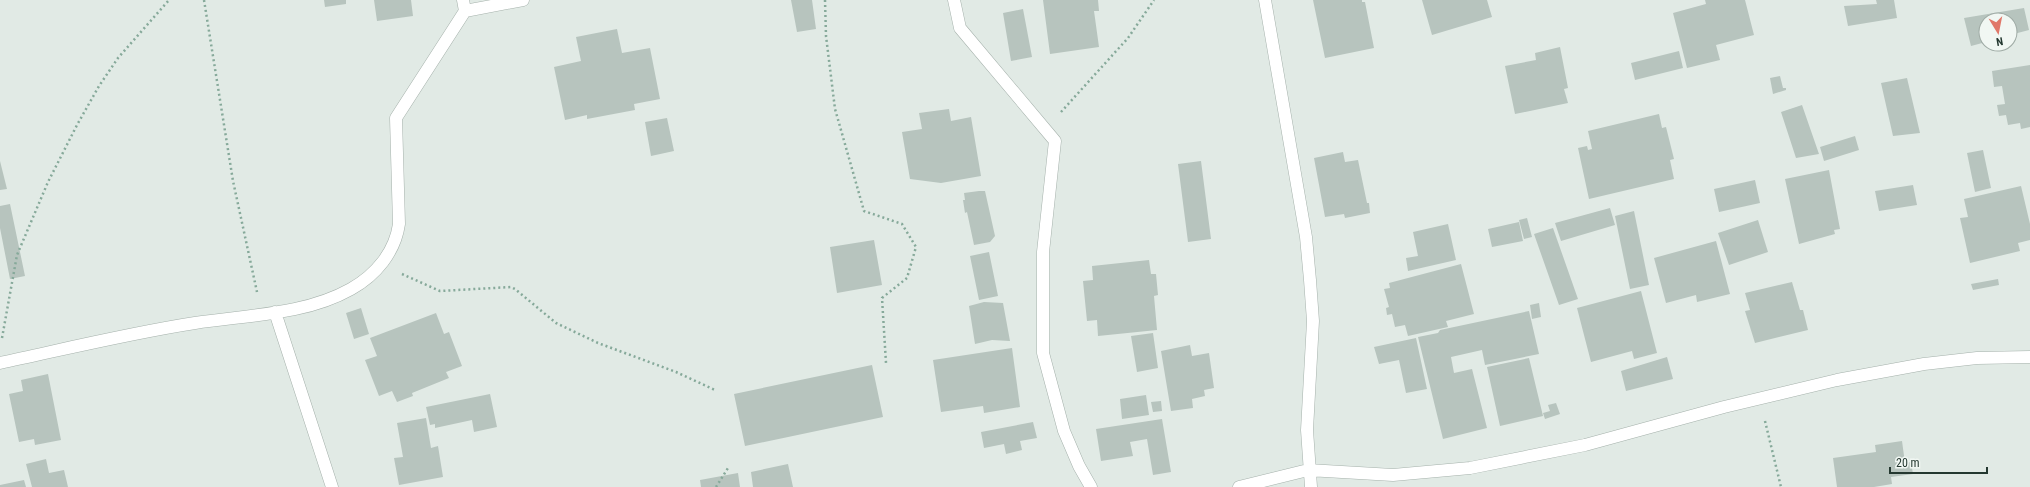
<svg xmlns="http://www.w3.org/2000/svg" width="2030" height="487" font-family="'Roboto Condensed',sans-serif">
  <rect width="100%" height="100%" fill="#e1eae5"/>
  <path fill="#b7c4be" d="M324,0H346V4L325,7Z
    M374,0H411L413,16L377,21Z
    M791,0H812L816,29L797,32Z
    M1043,0H1098L1099,11H1094L1099,47L1050,54Z
    M1313,0H1362V2H1365L1374,48L1325,58Z
    M1422,0H1487L1492,17L1432,35Z
    M1705,0H1745L1754,35L1716,45L1720,60L1687,68L1673,13L1706,4Z
    M1876,0H1894L1897,18L1848,26L1844,6L1877,4Z
    M2024,8L2029,30L2010,35V20H1986V42L1971,46L1964,18Z
    M1023,9L1032,57L1011,61L1003,13Z
    M617,29L622,53L650,48L660,99L634,104L635,110L587,119V115L565,120L554,67L581,61L576,37Z
    M1560,47L1568,88L1564,89L1568,103L1515,114L1505,66L1536,60L1535,53Z
    M1679,51L1683,68L1635,80L1631,63Z
    M2030,65V127L2021,129L2020,123L2008,125L2006,115L1999,116L1997,105L2005,104L2002,86L1994,87L1992,71Z
    M1780,76L1783,88H1786V90L1773,94L1770,78Z
    M1907,78L1920,133L1893,136L1881,83Z
    M1802,105L1819,154L1796,158L1781,112Z
    M949,109L951,121L971,117L981,176L941,183L910,179L902,132L922,129L919,113Z
    M1659,114L1662,128L1666,127L1674,159L1670,160L1674,179L1589,199L1578,148L1587,146L1588,150L1592,149L1588,131Z
    M667,118L674,151L651,156L645,122Z
    M1855,136L1859,150L1824,161L1820,147Z
    M1983,150L1991,188L1975,192L1967,153Z
    M1343,152L1345,162L1358,160L1367,203H1369L1370,213L1345,218L1344,214L1325,217L1314,158Z
    M0,161L7,189L0,190Z
    M1201,161L1211,239L1188,242L1178,164Z
    M1829,170L1840,229L1834,230L1835,234L1799,244L1785,179Z
    M1755,180L1760,203L1719,212L1714,189Z
    M1913,185L1917,205L1879,211L1875,191Z
    M2021,186L2030,224V240L2018,243L2020,251L1970,263L1960,218L1968,217L1964,199Z
    M979,191H985L995,236L990,242L974,245L967,212L965,213L963,200H965L964,193Z
    M10,204L25,276L10,279L0,228V206Z
    M1610,208L1615,225L1561,241L1555,223Z
    M1634,211L1649,285L1630,289L1615,216Z
    M1527,218L1532,237L1524,239L1519,220Z
    M1758,220L1768,252L1729,265L1718,233Z
    M1519,222L1523,241L1492,247L1488,229Z
    M1448,224L1456,260L1408,271L1406,258L1418,256L1413,232Z
    M1553,228L1578,299L1559,305L1534,234Z
    M874,240L882,285L837,293L830,247Z
    M1716,241L1730,294L1697,302L1696,295L1666,303L1654,258Z
    M989,252L998,296L979,300L970,256Z
    M1149,260L1151,274H1156L1158,295L1154,296L1157,330L1098,336L1097,320L1087,321L1083,281L1093,280L1092,266Z
    M1461,264L1474,314L1446,321L1448,327L1408,336L1405,325L1395,327L1392,314L1387,315L1386,308L1389,307L1384,289L1390,288L1389,283Z
    M1998,279L1999,285L1973,290L1971,284Z
    M1792,282L1800,310H1803L1808,330L1755,343L1745,311L1750,310L1745,293Z
    M1641,291L1657,353L1634,359L1632,351L1591,362L1577,308Z
    M984,302L1003,303L1010,341L992,340L975,344L969,306Z
    M1539,303L1541,317L1532,319L1530,305Z
    M361,308L369,334L354,339L346,313Z
    M1529,311L1539,354L1485,365L1482,350L1451,357L1454,373L1472,369L1487,428L1443,439L1418,337L1438,333L1440,330Z
    M436,313L444,334L449,332L462,366L446,372L449,378L412,393L413,396L397,402L392,391L379,396L365,360L377,356L370,338Z
    M1153,333L1158,368L1137,372L1131,336Z
    M1416,338L1427,389L1406,393L1399,360L1379,364L1374,347Z
    M1190,345L1192,356L1209,353L1214,388L1204,390L1205,396L1192,399L1193,408L1171,411L1161,351Z
    M1012,348L1020,407L984,413L983,406L941,412L933,360Z
    M1667,357L1673,379L1626,391L1621,371Z
    M1529,358L1543,416L1500,426L1487,367Z
    M872,365L883,417L745,446L734,394Z
    M48,374L61,440L35,445L34,439L19,442L9,394L23,391L21,380Z
    M490,394L497,427L474,432L472,420L435,428V424L430,425L426,407Z
    M1146,395L1149,415L1122,419L1120,399Z
    M1161,401L1162,411L1153,412L1151,402Z
    M1556,403L1560,414L1545,419L1543,413L1550,411L1548,405Z
    M426,418L431,448L438,446L443,477L399,485L394,458L403,457L397,423Z
    M1162,419L1171,472L1153,475L1147,439L1130,442L1133,456L1101,461L1096,429Z
    M1033,422L1037,438L1020,441L1022,450L1006,454L1004,444L984,448L981,432Z
    M1902,441L1905,463L1911,462L1913,474L1891,477L1892,484L1874,487H1837L1833,458L1876,452L1875,445Z
    M46,459L49,473L64,470L68,487H32L26,464Z
    M788,464L793,487H753L751,472Z
    M738,473L740,487H701L700,480Z
    M24,480L26,487H0V485Z"/>
  <g fill="none" stroke-linecap="round" stroke-linejoin="round">
    <defs>
      <path id="street" d="M954,0L960,28L1055,141L1043,252V353L1064,431L1079,466L1091,487
        M1265,0L1306,237L1310,280L1313,321L1307,430L1311,487
        M465,11L523,0
        M275,312L332,487
        M0,363C65,349 130,333 195,323C247,315 305,315 351,289C376,275 395,252 399,224L396,118L465,11L463,0
        M1239,487L1308,470L1393,475L1470,468L1585,445L1724,407L1837,380L1924,364L1977,358L2030,357"/>
    </defs>
    <use href="#street" stroke="#a5b1ab" stroke-width="13"/>
    <path stroke="#86a99a" stroke-width="2.5" stroke-dasharray="2 3" stroke-linecap="butt" d="M204,0L233,181L257,292
      M825,0L826,36L835,109L864,211L902,224L916,247L907,278L882,298L886,363
      M1061,112L1128,38L1154,0
      M402,274L440,291L511,287L515,289L556,323L598,343L676,372L715,390
      M2,338L17,255L48,182L77,125L99,86L118,58L169,0
      M1765,421L1781,487
      M716,487L728,468"/>
    <use href="#street" stroke="#fff" stroke-width="12"/>
  </g>
  <g transform="translate(1998 32) rotate(170)"><circle r="19" fill="#f1f7f3" stroke="#9faba5"/>
  <path d="M0-3L7 15L0 10L-7 15Z" fill="#e07769"/>
  <text y="-6" font-size="11" font-weight="bold" text-anchor="middle" fill="#243830">N</text>
  </g>
  <path d="M1890 467v6h97v-6" fill="none" stroke="#243830" stroke-width="2"/>
  <text x="1896" y="467" font-size="12" fill="#243830" stroke="#f1f7f3" stroke-width="3" paint-order="stroke">20 m</text>
</svg>
